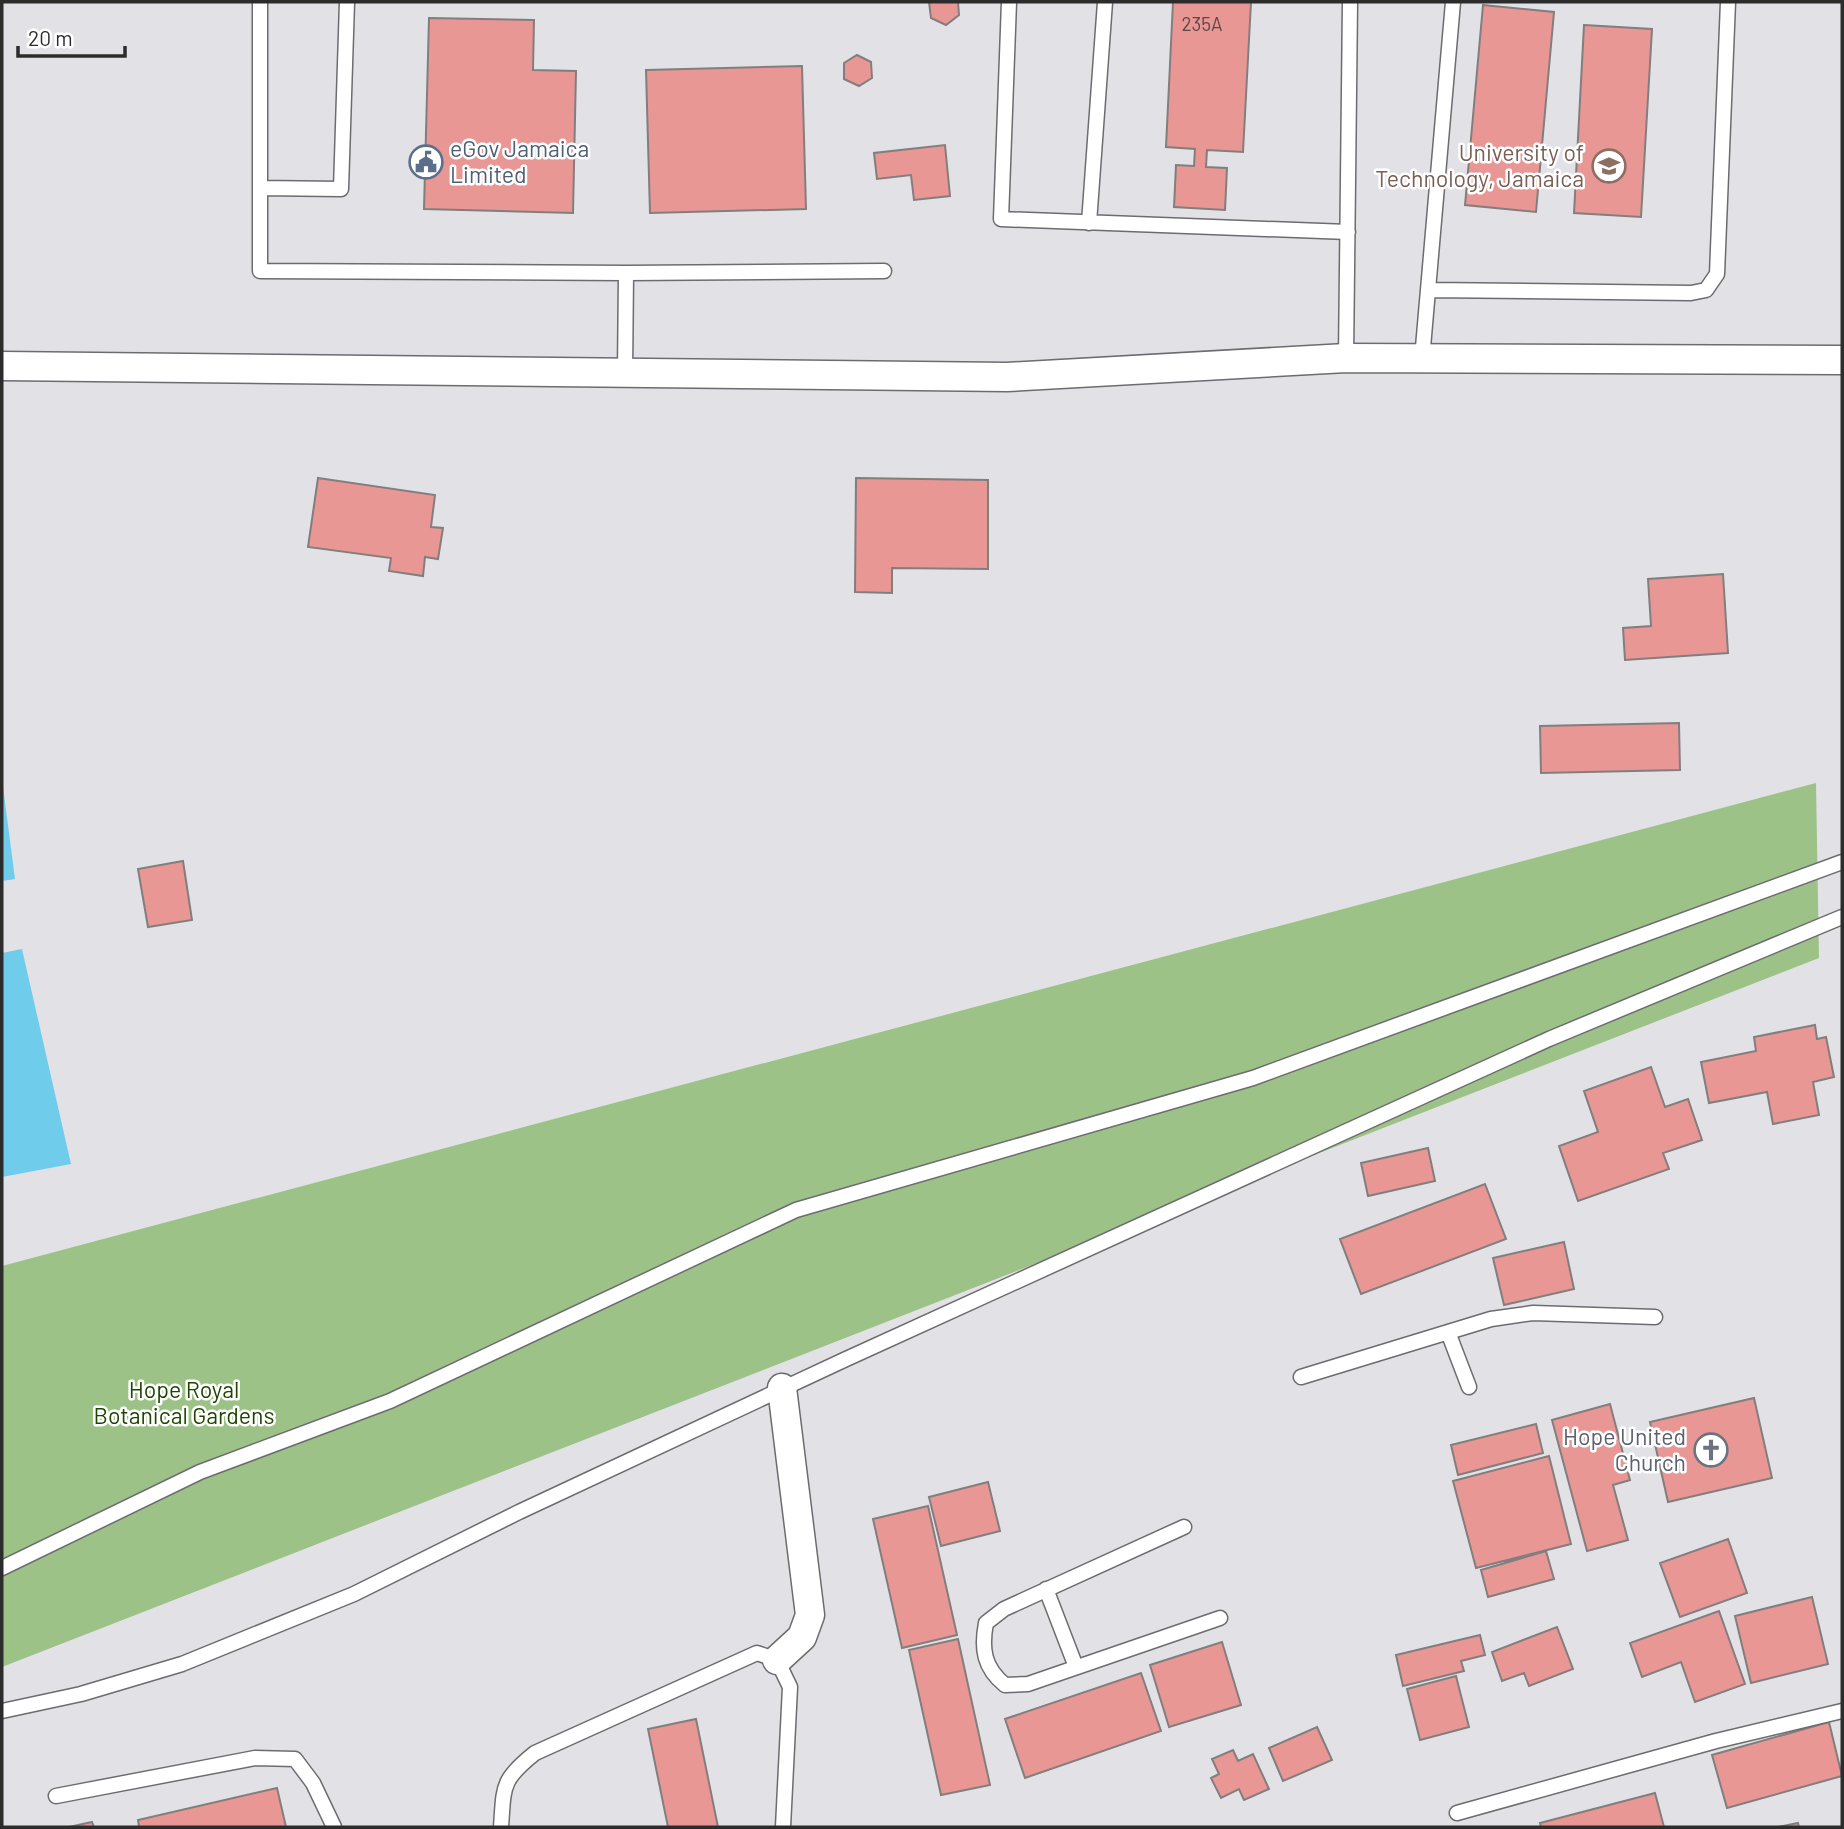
<svg xmlns="http://www.w3.org/2000/svg" width="1844" height="1829" font-family="Barlow,sans-serif">
  <rect width="100%" height="100%" fill="#e2e2e6"/>
  <path fill="#9dc288" d="M1816,783L1819,958L2,1667V1266Z"/>
  <path fill="#70cceb" d="M2,779L15,879L2,881Z
    M22,949L71,1164L2,1177V953Z"/>
  <path fill="#e89795" stroke="#837e7e" stroke-width="2" d="M929,2H958L959,15L946,25L931,18Z
    M1173,2H1251L1243,152L1207,150L1206,167L1227,168L1225,210L1174,207L1176,165L1194,166L1195,149L1166,147Z
    M1483,5L1554,12L1536,212L1465,205Z
    M429,18L534,20L533,70L576,71L573,213L424,209Z
    M1584,25L1652,29L1641,217L1574,213Z
    M857,55L871,62L872,78L859,86L844,79V63Z
    M802,66L806,209L650,213L646,70Z
    M945,145L950,196L914,200L911,175L877,179L874,153Z
    M318,478L435,495L431,527L443,528L438,559L425,557L423,576L389,571L391,558L308,547Z
    M856,478L988,480V569L892,568V593L855,592Z
    M1723,574L1728,653L1625,660L1623,628L1651,626L1648,579Z
    M1679,723L1680,770L1541,773L1540,726Z
    M183,861L192,920L148,927L138,869Z
    M1815,1025L1817,1039L1826,1037L1834,1077L1813,1082L1819,1115L1773,1124L1767,1092L1709,1103L1701,1062L1756,1051L1754,1037Z
    M1651,1067L1665,1107L1688,1099L1702,1140L1663,1153L1669,1169L1578,1201L1559,1146L1598,1132L1584,1091Z
    M1428,1148L1435,1181L1368,1196L1361,1163Z
    M1485,1184L1506,1239L1361,1294L1340,1239Z
    M1564,1242L1574,1289L1504,1305L1493,1258Z
    M1754,1398L1772,1478L1668,1502L1650,1422Z
    M1610,1404L1630,1480L1613,1485L1628,1540L1587,1551L1552,1420Z
    M1536,1424L1543,1453L1458,1475L1451,1445Z
    M1549,1456L1571,1544L1476,1568L1453,1481Z
    M988,1482L1000,1531L941,1546L929,1497Z
    M928,1506L957,1635L902,1648L873,1519Z
    M1728,1539L1747,1593L1680,1617L1660,1563Z
    M1546,1551L1554,1579L1488,1597L1481,1570Z
    M1812,1597L1828,1664L1751,1683L1735,1616Z
    M1719,1611L1745,1684L1695,1702L1681,1662L1642,1677L1630,1643Z
    M1557,1627L1573,1669L1529,1686L1524,1673L1502,1681L1492,1652Z
    M1480,1635L1485,1655L1461,1661L1464,1671L1403,1686L1396,1655Z
    M958,1639L990,1785L941,1795L909,1650Z
    M1222,1642L1241,1705L1169,1727L1150,1665Z
    M1141,1673L1161,1731L1025,1778L1005,1719Z
    M1456,1676L1469,1727L1420,1740L1407,1689Z
    M696,1719L718,1827H668L648,1729Z
    M1829,1722L1842,1776L1727,1808L1712,1755Z
    M1317,1727L1332,1760L1283,1781L1269,1748Z
    M1233,1750L1238,1761L1253,1754L1269,1789L1244,1800L1239,1789L1221,1798L1211,1778L1219,1774L1212,1759Z
    M277,1788L286,1827H139L138,1820Z
    M1655,1793L1664,1827H1541L1540,1823Z
    M92,1822L94,1827H69Z
    M1798,1823L1799,1827H1778Z"/>
  <g fill="none" stroke-linecap="round" stroke-linejoin="round">
    <defs>
      <path id="service" d="M260,2V271L626,273L884,271
        M1009,2L1001,219L1348,232
        M260,188L341,189L347,2
        M1089,223L1105,2
        M1429,290L1691,293L1706,290L1717,274L1728,2
        M1346,358L1350,2
        M1422,359L1453,2
        M625,373L626,273
        M1448,1332L1469,1387
        M1301,1377L1491,1319L1533,1313L1655,1317
        M1184,1527L1004,1609L986,1623C981,1649 984,1668 1005,1685L1028,1684L1220,1618
        M2,1568L200,1472L390,1401L796,1210L1253,1078L1842,862
        M1046,1589L1076,1667
        M2,1711L81,1694L182,1664L354,1594L519,1512L844,1360L1549,1039L1842,917
        M56,1796L255,1758L295,1759L313,1783L334,1827
        M1457,1813L1716,1741L1842,1711
        M501,1827C504,1786 501,1780 535,1753L757,1653L777,1660L790,1687L783,1827"/>
      <path id="minor" d="M2,366L1007,377L1346,358L1842,360
        M777,1660L802,1637L810,1615L782,1388"/>
    </defs>
    <use href="#service" stroke="#6c6c70" stroke-width="17"/>
    <use href="#minor" stroke="#6c6c70" stroke-width="31"/>
    <use href="#service" stroke="#fff" stroke-width="14"/>
    <use href="#minor" stroke="#fff" stroke-width="28"/>
  </g>
  <defs>
    <symbol id="civic-ring" viewBox="-11 -11 22 22"><circle r="9.5" fill="#fff" stroke="#5c6f8a" stroke-width="1.5"/><path d="M-.6-6.5H3V-4.5H.6V-3L4-1V1h2V6H-6V1h2V-1L-.6-3ZM-1.2 2.5V6h2.4V2.5Z" fill="#5c6f8a"/></symbol>
    <symbol id="university-ring" viewBox="-11 -11 22 22"><circle r="9.5" fill="#fff" stroke="#8d6e63" stroke-width="1.5"/><path d="M0-5L7-2L0 1L-7-2ZM-4 1L0 2.5L4 1V4Q0 6-4 4Z" fill="#8d6e63"/></symbol>
    <symbol id="church-ring" viewBox="-11 -11 22 22"><circle r="9.5" fill="#fff" stroke="#6b7280" stroke-width="1.5"/><path d="M-1.2-6h2.4v3.5h3.3v2.4h-3.3V6h-2.4V-.1h-3.3v-2.4h3.3Z" fill="#6b7280"/></symbol>
  </defs>
  <g fill-rule="evenodd">
    <use href="#civic-ring" x="407" y="143" width="38" height="38"/>
    <use href="#university-ring" x="1590" y="147" width="38" height="38"/>
    <use href="#church-ring" x="1692" y="1431" width="38" height="38"/>
  </g>
  <g text-anchor="middle" stroke-width="5" stroke-linejoin="round" paint-order="stroke">
    <g font-size="19" fill="#5b4747">
      <text x="1202" y="31">235A</text>
    </g>
    <g font-size="23" fill="#4e5e75" stroke="#fff" text-anchor="start">
      <text x="450" y="157">eGov Jamaica<tspan x="450" dy="26">Limited</tspan></text>
    </g>
    <g font-size="23" fill="#785e54" stroke="#fff" text-anchor="end">
      <text x="1584" y="161">University of<tspan x="1584" dy="26">Technology, Jamaica</tspan></text>
    </g>
    <g font-size="23" fill="#204500" stroke="#fff">
      <text x="184" y="1398">Hope Royal<tspan x="184" dy="26">Botanical Gardens</tspan></text>
    </g>
    <g font-size="23" fill="#5b616d" stroke="#fff" text-anchor="end">
      <text x="1686" y="1445">Hope United<tspan x="1686" dy="26">Church</tspan></text>
    </g>
  </g>
  <rect width="1844" height="1829" fill="none" stroke="#2c2c2d" stroke-width="7"/>
  <path d="M18 46v10h107v-10" fill="none" stroke="#2c2c2d" stroke-width="3.5"/>
  <text x="28" y="46" font-size="21" fill="#2c2c2d" stroke="#ffffff" stroke-width="5" paint-order="stroke">20 m</text>
</svg>
